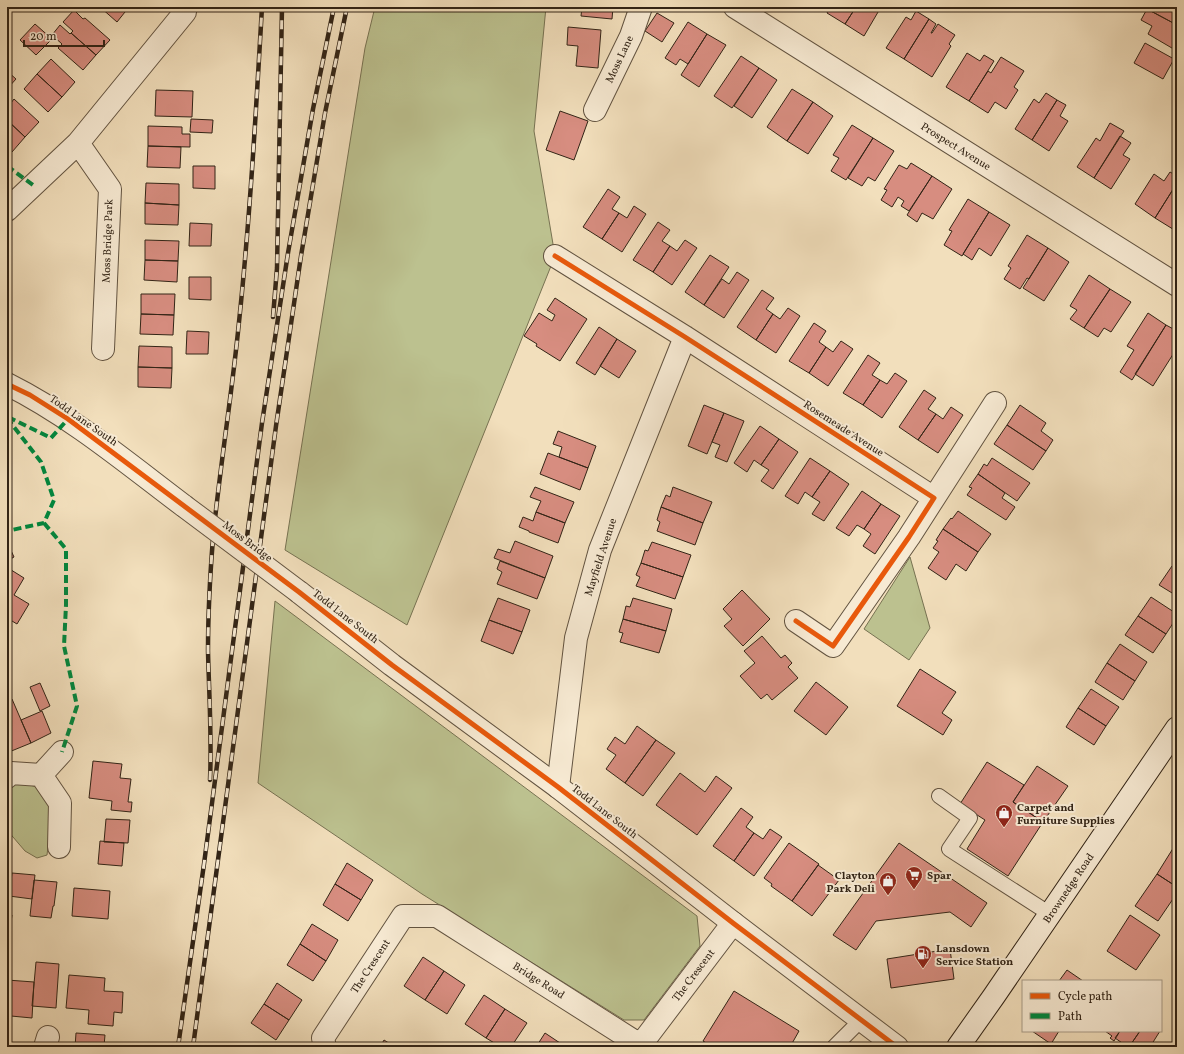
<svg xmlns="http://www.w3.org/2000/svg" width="1184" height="1054" font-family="Vollkorn,serif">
  <rect width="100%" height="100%" fill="#f2dfbc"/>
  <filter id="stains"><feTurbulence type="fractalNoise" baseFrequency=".005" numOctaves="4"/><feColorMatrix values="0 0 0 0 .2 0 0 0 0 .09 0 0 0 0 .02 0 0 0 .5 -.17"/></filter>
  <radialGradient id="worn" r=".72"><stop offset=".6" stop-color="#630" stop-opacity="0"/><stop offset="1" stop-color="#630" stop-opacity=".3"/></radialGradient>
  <path fill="#bcc18f" stroke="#777252" d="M375,7H546L534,131L555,256L407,625L285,550L365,48Z
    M910,557L930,628L909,660L864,629Z
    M275,601L697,916L700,946L644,1020H624L422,894L258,783Z
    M20,782L37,787L50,799L51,821L47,855L37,858L25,851L7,830V787Z"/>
  <path fill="#d78d80" stroke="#322416" d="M100,7H129L117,22Z
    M582,7H613L612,19L581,16Z
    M830,7H856L845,24L827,13Z
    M856,7H881L864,36L845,24Z
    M1148,7H1177V25L1147,9Z
    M1147,9L1177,25V51L1148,34L1152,26L1141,20Z
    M74,10L83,19L85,18L110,40L96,55L71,33L73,31L63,22Z
    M916,11L929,19L904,59L886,48L906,17L911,20Z
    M657,13L674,23L662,42L645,31Z
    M929,19L936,24L931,33H932L938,24L955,35L949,44L951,46L932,77L904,59Z
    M688,22L707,34L688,64L680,59L676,65L665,58Z
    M35,24L52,39L36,55L20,40Z
    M60,25L70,34L71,33L96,55L83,70L58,48L62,44L52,35Z
    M568,27L601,30L598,68L576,66L578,46L567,45Z
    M707,34L726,45L699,87L681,75Z
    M1145,43L1174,59L1163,79L1134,63Z
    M967,53L980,61L984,55L994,61L969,101L946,87Z
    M741,56L759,68L732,108L714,96Z
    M1001,57L1024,71L1014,87L1018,90L1006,109L995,102L988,113L969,101L988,71L991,73Z
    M51,59L75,82L62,97L37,74Z
    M759,68L777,80L752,118L734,106Z
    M7,71L16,79L7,89Z
    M37,74L62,97L48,112L24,89Z
    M792,89L813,102L787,141L767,127Z
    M156,90L193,91L192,117L155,116Z
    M1046,93L1057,100L1032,140L1015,129L1034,99L1039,103Z
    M14,99L39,122L25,137L7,120V108Z
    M1057,100L1066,105L1060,116L1068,121L1049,151L1032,140Z
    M813,102L833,116L808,154L787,141Z
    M560,111L588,121L574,160L546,150Z
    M191,119L213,120L212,133L190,132Z
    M7,120L25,137L12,152L7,148Z
    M1110,123L1124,131L1094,178L1077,167L1096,138L1100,141Z
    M852,125L873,138L846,180L831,171L839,158L833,155Z
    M148,126L182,127V134H190V147L148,146Z
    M1120,136L1131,143L1123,155L1130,159L1111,189L1094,178Z
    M873,138L894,151L875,181L868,177L862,186L848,178Z
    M148,146L181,147L180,168L147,167Z
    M911,163L932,176L909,211L901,206L904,201L898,197L892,207L881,200L887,190L884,189L899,165L907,169Z
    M193,166H215V189L193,188Z
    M1170,172L1177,176V183L1155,218L1135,204L1154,174L1164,181Z
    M932,176L952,189L933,219L922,213L917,222L907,215Z
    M146,183L179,184V205L145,203Z
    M1177,183V230L1176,231L1155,218Z
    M608,189L620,197L612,209L619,213L602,239L583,227Z
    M968,199L989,212L962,256L944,245L952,231L949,230Z
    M145,203L179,205L178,225L145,224Z
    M634,206L646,214L622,252L602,239L619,213L627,218Z
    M989,212L1010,225L991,256L979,248L972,260L963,254Z
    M658,222L670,230L662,241L670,246L653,272L633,260Z
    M190,223L212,224L211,246H189Z
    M1027,235L1048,248L1029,279L1027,278L1020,289L1004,279L1011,268L1008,266Z
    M145,240L179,241L178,261L145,260Z
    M685,240L697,248L672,285L653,272L670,246L677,251Z
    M1048,248L1069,262L1044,301L1023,288Z
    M710,255L729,267L704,305L685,292Z
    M145,260L178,261L177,282L144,280Z
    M737,272L749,280L724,318L704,305L722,279L729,284Z
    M1089,275L1110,289L1084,328L1070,319L1077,310L1070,306Z
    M189,277H211V300L189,299Z
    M1110,289L1131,302L1111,332L1104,328L1098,337L1084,328Z
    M762,290L774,298L766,309L773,314L756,340L737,327Z
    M141,294H175L174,315L141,314Z
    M555,298L587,319L560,361L536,346L537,344L524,336L539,313L552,321L555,315L547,310Z
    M788,308L800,316L776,353L756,340L773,314L780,319Z
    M1148,313L1166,325L1132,380L1120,372L1134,350L1127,346Z
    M141,314L174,315L173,335L140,334Z
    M814,323L826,331L819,342L826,347L809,373L789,361Z
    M1166,325L1177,331V348L1153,386L1135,374Z
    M599,327L617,339L595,375L576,363Z
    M187,331L209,332L208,354H186Z
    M617,339L636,351L619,378L600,366Z
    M841,341L853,349L828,386L809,373L826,347L833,352Z
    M139,346L172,347V368L138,367Z
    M868,355L880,363L872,375L880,380L863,405L843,393Z
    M138,367L172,368L171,388L138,387Z
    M895,373L907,381L882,418L863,405L880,380L887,384Z
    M924,390L936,398L928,409L936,414L918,440L899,427Z
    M704,405L724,413L707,454L688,446Z
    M1020,405L1046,423L1041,431L1053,440L1046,451L1007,425Z
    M951,407L963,415L938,453L918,440L936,414L943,419Z
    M724,413L744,421L727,462L715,457L720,445L712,442Z
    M1007,425L1046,451L1033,470L994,444Z
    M760,426L779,439L761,465L754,460L747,472L734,463Z
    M558,431L596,446L588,468L559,457L562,447L553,444Z
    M779,439L798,452L773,489L761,481L769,470L761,465Z
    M548,453L588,468L580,490L540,474Z
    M810,458L830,471L812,497L805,492L798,504L785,496Z
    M992,458L1030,483L1017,501L978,474L984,464L987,466Z
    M830,471L849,484L824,521L812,514L820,502L812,497Z
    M978,474L1005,493L1002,498L1015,507L1006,520L967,495L972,488L969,487Z
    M535,487L574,502L565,523L536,512L541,501L530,497Z
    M673,487L712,502L703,523L661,507L666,495L670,497Z
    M862,491L881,504L864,529L857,525L849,536L836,528Z
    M881,504L900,516L875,554L863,546L871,534L864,529Z
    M661,507L703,523L695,545L657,531L660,522L657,520Z
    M958,511L991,534L978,552L943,529L951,518L952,519Z
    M536,512L565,523L558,543L529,532V531L519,527L523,517L533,521Z
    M943,529L978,552L966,571L956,564L946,580L928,568L939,552L933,548L938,541L936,540Z
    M515,541L553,556L545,578L494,558L498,549L510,553Z
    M7,542L14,557L7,561Z
    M652,542L691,555L683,577L641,563L645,550L648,551Z
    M500,561L545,578L537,599L497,584L502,572L497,569Z
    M641,563L683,577L675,599L636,586L640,577L636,575Z
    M1172,566L1177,569V596L1159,585Z
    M7,568H8L24,578L14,595L29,604L17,624L7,618Z
    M742,590L770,619L743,646L724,626L732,619L723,609Z
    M1151,597L1177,614V617L1166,634L1138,616Z
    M498,598L530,610L522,632L489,620Z
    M633,598L672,609L666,631L623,619L626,606L630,607Z
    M1138,616L1166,634L1153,653L1125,635Z
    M623,619L666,631L659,653L620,642L623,633L619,632Z
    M489,620L522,632L513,654L481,641Z
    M762,636L781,658L785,655L792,663L788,667L798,678L772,700L767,694L761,699L740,676L755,663L744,651Z
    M1120,644L1147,662L1135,681L1107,663Z
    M1107,663L1135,681L1123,700L1095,682Z
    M920,669L956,692L942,713L952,720L943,735L897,706Z
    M816,682L848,707L826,735L794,711Z
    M40,683L50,706L40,711L30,687Z
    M1091,689L1119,707L1106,726L1078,708Z
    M12,699L31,743L9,752L7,748V702Z
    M1078,708L1106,726L1094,745L1066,727Z
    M42,711L51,733L31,743L21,720Z
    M637,726L656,740L625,783L606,769L616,755L607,749L615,737L625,744Z
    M656,740L675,753L643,796L625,783Z
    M93,761L122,764L120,778L131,779L128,802H132L131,812L111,810L112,801L89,798Z
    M987,762L1024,785L1013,802L1043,822L1008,876L967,849L985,820L960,804Z
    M1037,766L1068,786L1043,822L1013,802Z
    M680,773L705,792L716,776L732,788L697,835L656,805Z
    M741,808L753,817L746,827L754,833L734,861L713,846Z
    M106,819L130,820L128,843L104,842Z
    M770,829L782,837L754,876L734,861L754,833L763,839Z
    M100,841L124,843L122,866L98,864Z
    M1177,842V887L1157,874Z
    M789,843L819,864L792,901L771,886L772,884L764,878Z
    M899,843L987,903L971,927L950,912L876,921L856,950L833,935Z
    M347,863L373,880L361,900L335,884Z
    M818,865L839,880L812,916L792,901Z
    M12,873L35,875L32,899L9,896Z
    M1157,874L1177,887V893L1158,921L1135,906Z
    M34,880L57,882L54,906H53L51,918L30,916Z
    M335,884L361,900L348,921L323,905Z
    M74,888L110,891L108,919L72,916Z
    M7,914L12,915L9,937H7Z
    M1130,915L1160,935L1136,970L1107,951Z
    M312,924L338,940L326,961L300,944Z
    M300,944L326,961L313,981L287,965Z
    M950,949L954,979L891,988L887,959Z
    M423,957L444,971L425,1000L404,986Z
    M36,962L59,964L56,1008L32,1006Z
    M1067,970L1083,981H1059Z
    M444,971L465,985L447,1014L425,1000Z
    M69,975L105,978L104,991L123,992L122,1013L114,1012L113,1026L88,1024L89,1010L66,1008Z
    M7,980L34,982L32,1018L11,1016V1010H7Z
    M277,983L302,1000L289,1020L264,1004Z
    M734,991L799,1031L790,1047H713L703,1041Z
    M484,995L505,1009L486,1038L465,1024Z
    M264,1004L289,1020L276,1040L251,1023Z
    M505,1009L527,1023L511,1047H501L486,1038Z
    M1032,1031H1059L1051,1044Z
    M1105,1031H1120L1114,1041L1110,1038L1112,1036Z
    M1120,1031H1140L1129,1047H1123L1125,1045L1115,1038Z
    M1140,1031H1160L1150,1047H1129Z
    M76,1033L105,1035L104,1046L113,1047H75Z
    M545,1033L566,1047H536Z
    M384,1040L395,1047H380Z"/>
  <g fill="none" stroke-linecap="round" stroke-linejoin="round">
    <defs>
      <path id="service" d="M939,796L970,818L949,849L1050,914
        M834,1047L861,1020"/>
      <path id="minor" d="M735,7L1177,285
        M595,110L631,36L641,7
        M78,143L110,189L103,349
        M7,210L78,143L185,12
        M555,256L685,337L934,498L909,537L833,646L796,621
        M934,498L995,403
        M41,775L62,752
        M7,777L11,773L41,775L60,803L59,847
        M558,787L576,638L600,550L685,337
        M45,1047L48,1037
        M325,1047L323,1038L403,916H437L640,1045
        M639,1047L733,923"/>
      <path id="tertiary" d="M7,384C71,416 127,463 184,506
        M299,592L392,665L558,787L733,923L897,1047"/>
      <path id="secondary" d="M958,1047L994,996L1177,728"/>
    </defs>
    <use href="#service" stroke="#625340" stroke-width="16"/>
    <use href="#minor" stroke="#625340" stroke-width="24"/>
    <use href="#tertiary" stroke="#625340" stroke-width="24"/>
    <use href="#secondary" stroke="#322416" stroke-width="24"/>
    <use href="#service" stroke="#f7ead3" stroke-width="14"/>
    <use href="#minor" stroke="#f7ead3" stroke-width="22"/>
    <use href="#tertiary" stroke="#f7ead3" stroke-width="22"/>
    <use href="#secondary" stroke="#f7ead3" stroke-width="22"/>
    <defs>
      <path id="rail" d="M273,317L277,268L282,7
        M210,780C212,737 209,694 208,651C208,614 210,576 213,538C220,466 232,394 239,322C250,217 256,112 262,7
        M178,1047L204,864L262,423L288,253L313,109L334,7
        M193,1047L276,426L301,256L325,113L347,7"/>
    </defs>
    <use href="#rail" stroke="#322416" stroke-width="4.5"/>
    <use href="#rail" stroke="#f7ead3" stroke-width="3" stroke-dasharray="9" stroke-linecap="butt"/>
    <defs>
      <path id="tertiary-bridge" d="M184,506L299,592"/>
    </defs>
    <use href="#tertiary-bridge" stroke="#625340" stroke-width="24" stroke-linecap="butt"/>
    <use href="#tertiary-bridge" stroke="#f7ead3" stroke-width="22"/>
    <path stroke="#00873e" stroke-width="4" stroke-dasharray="8 4" stroke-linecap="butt" d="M7,166L33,185
      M8,417L51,438L68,419
      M7,418L41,462L54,500L44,523L7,531
      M44,523L66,549V605L64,646L77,706L62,752"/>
    <defs>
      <path id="cycleway" d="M555,256L685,337L934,498L909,537L833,646L796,621
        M7,384L30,395L68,419L299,592L392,665L558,787L733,923L897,1047"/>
    </defs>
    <use href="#cycleway" stroke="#f7ead3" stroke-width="8"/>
    <use href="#cycleway" stroke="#e8590c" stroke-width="5"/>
  </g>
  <defs>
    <symbol id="shop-pin" viewBox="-11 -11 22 30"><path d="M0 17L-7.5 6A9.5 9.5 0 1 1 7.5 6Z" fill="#8f2418" stroke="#f7ead3"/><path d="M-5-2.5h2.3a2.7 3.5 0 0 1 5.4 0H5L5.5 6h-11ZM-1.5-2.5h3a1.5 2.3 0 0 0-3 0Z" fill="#fff"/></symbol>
    <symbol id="supermarket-pin" viewBox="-11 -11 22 30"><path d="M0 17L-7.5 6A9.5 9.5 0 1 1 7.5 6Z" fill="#8f2418" stroke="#f7ead3"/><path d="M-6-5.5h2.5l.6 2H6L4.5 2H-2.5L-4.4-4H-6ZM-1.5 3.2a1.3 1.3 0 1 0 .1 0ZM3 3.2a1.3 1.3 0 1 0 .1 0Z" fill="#fff"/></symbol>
    <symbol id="fuel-pin" viewBox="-11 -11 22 30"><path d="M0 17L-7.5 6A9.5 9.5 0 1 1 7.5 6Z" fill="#8f2418" stroke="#f7ead3"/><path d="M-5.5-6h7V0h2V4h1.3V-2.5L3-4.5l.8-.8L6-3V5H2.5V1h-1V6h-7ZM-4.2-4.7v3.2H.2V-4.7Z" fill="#fff"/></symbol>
  </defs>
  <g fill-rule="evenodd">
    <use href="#shop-pin" x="994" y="803" width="20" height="27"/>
    <use href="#supermarket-pin" x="904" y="865" width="20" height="27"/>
    <use href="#shop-pin" x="878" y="871" width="20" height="27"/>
    <use href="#fuel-pin" x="913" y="944" width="20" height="27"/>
  </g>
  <g text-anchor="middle" stroke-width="4" stroke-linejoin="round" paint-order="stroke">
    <g font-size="11" fill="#322416" stroke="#f7ead3">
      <text transform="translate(619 59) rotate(-65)" y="4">Moss Lane</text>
      <text transform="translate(956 146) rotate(32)" y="4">Prospect Avenue</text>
      <text transform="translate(107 241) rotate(-88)" y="4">Moss Bridge Park</text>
      <text transform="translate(84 420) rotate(35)" y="4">Todd Lane South</text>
      <text transform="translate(844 428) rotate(33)" y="4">Rosemeade Avenue</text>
      <text transform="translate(248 541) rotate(37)" y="4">Moss Bridge</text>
      <text transform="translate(600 557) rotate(-72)" y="4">Mayfield Avenue</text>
      <text transform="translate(346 616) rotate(38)" y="4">Todd Lane South</text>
      <text transform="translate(605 811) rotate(38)" y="4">Todd Lane South</text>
      <text transform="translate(1068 888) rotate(-56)" y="4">Brownedge Road</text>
      <text transform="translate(370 966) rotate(-57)" y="4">The Crescent</text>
      <text transform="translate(693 975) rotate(-53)" y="4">The Crescent</text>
      <text transform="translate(539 980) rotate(32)" y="4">Bridge Road</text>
    </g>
    <g font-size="11" font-weight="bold" fill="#322416" stroke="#f7ead3" text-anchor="start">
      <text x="1017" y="811">Carpet and<tspan x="1017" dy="13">Furniture Supplies</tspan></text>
      <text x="875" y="879" text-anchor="end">Clayton<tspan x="875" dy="13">Park Deli</tspan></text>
      <text x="927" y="879">Spar</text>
      <text x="936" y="952">Lansdown<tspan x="936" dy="13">Service Station</tspan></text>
    </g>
  </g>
  <rect width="1184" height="1054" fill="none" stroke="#f2dfbc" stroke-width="24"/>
  <rect x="8" y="8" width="1168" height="1038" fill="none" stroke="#322416" stroke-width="2"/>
  <rect x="12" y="12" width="1160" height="1030" fill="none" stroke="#322416"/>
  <rect x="1022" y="980" width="140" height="52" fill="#f7ead3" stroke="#a89b87"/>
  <rect x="1030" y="993" width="20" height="6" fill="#e8590c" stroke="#a89b87"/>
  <text x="1058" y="1000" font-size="12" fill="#322416">Cycle path</text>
  <rect x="1030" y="1013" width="20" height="6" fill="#00873e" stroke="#a89b87"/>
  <text x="1058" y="1020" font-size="12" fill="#322416">Path</text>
  <path d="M24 40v6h80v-6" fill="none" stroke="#322416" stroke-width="2"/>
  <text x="30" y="40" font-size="12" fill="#322416" stroke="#f7ead3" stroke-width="3" paint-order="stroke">20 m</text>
  <rect width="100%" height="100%" filter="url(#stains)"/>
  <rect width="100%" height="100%" fill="url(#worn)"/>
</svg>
